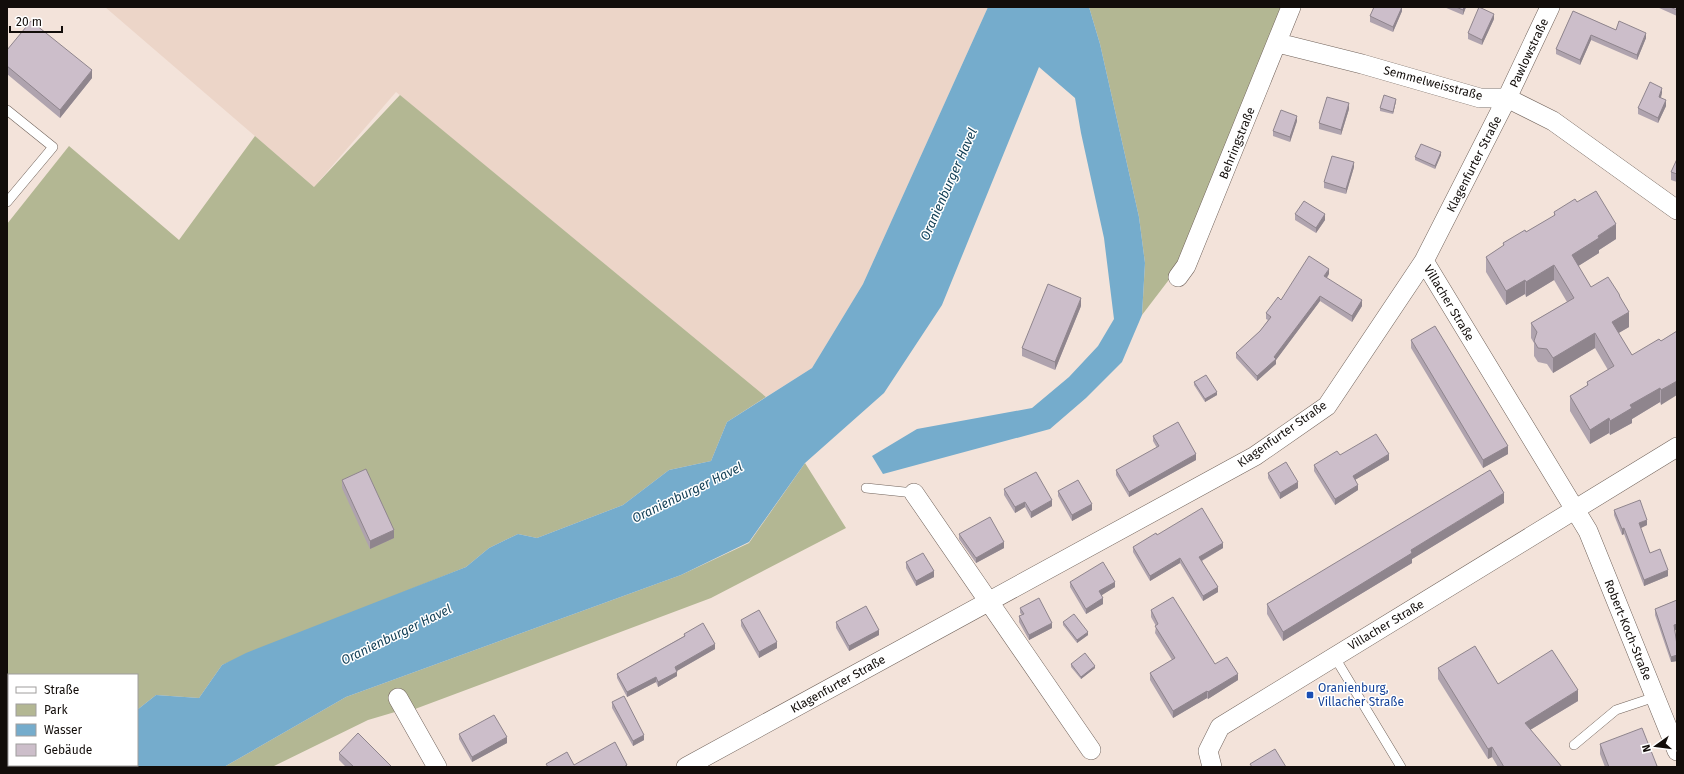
<svg xmlns="http://www.w3.org/2000/svg" width="1684" height="774" font-family="'Fira Sans',sans-serif">
  <rect width="100%" height="100%" fill="#f3e3da"/>
  <path fill="#ecd5c8" d="M105,7H988L863,284L812,368L766,397L396,92L314,187Z"/>
  <path fill="#b3b793" d="M1089,7H1284L1184,260L1142,315L1145,263L1139,217L1100,44Z
    M400,95L766,397L727,422L711,461L669,470L623,505L537,538L518,534L489,548L466,567L222,665L199,698L156,695L137,710V675H9V765H66L64,767H7V224L69,146L179,240L255,136L314,187Z
    M805,463L846,528L711,598L415,709L395,712L368,720L272,767H224L346,697L681,575L749,543Z"/>
  <path fill="#75accc" d="M988,7H1089L1100,44L1139,217L1145,263L1142,315L1122,362L1086,398L1050,429L883,474L872,456L917,429L1032,408L1069,377L1098,346L1114,319L1104,238L1081,133L1075,98L1039,67L942,305L884,393L805,463L749,542L681,575L346,697L224,767H64L66,765H137V710L156,695L199,698L222,665L246,653L466,567L489,548L518,534L537,538L623,505L669,470L711,461L727,422L812,368L863,284Z"/>
  <g fill="none" stroke-linecap="round" stroke-linejoin="round">
    <defs>
      <path id="lane" d="M7,110L53,147L7,202
        M866,488L914,493
        M1334,656L1401,767
        M1574,745L1616,710L1655,697"/>
      <path id="street" d="M1278,43L1362,64L1480,98H1507L1553,121L1677,210
        M1424,261L1588,531L1677,751
        M1178,277L1186,266L1291,7
        M914,493L1091,750
        M398,698L437,767
        M686,767L1255,456L1327,406L1424,261L1507,98L1550,7
        M1212,767L1208,751L1220,727L1677,447"/>
    </defs>
    <use href="#lane" stroke="#71635b" stroke-width="10"/>
    <use href="#street" stroke="#71635b" stroke-width="20"/>
    <use href="#lane" stroke="#fff" stroke-width="9"/>
    <use href="#street" stroke="#fff" stroke-width="19"/>
  </g>
  <path fill="#afa3ae" d="M1402,7V11L1393,32L1370,22V16Z
    M1444,7H1466L1463,15Z
    M1657,7H1677V16Z
    M1573,11L1616,30L1646,38L1637,60L1591,40L1580,65L1556,54V49Z
    M1494,19L1482,45L1468,39V33Z
    M7,50L92,78L60,118L7,74Z
    M1662,93L1661,98L1666,106L1658,123L1638,114V108Z
    M1396,101L1393,114L1380,111V108Z
    M1349,109L1341,135L1319,129V123Z
    M1297,121L1290,142L1273,136V131Z
    M1441,155L1435,169L1415,160V157Z
    M1677,159V182L1671,180V172Z
    M1354,167L1346,194L1324,188V182Z
    M1577,202L1616,239L1599,250V253L1578,266L1591,287L1620,297L1629,327L1618,333L1632,355L1661,341L1677,331L1661,405L1660,402L1632,419V423L1610,435L1609,433L1590,444L1570,411V396L1587,386V382L1608,370L1595,348L1553,373L1547,364L1538,362L1534,356V343L1531,338V323L1567,302L1554,280L1526,297L1525,294L1506,305L1486,272V257L1503,246V243L1526,232L1554,216V212Z
    M1295,214L1325,220L1316,233L1295,220Z
    M1329,274L1327,278L1362,306L1352,322L1320,301L1276,360V364L1257,381L1236,358V353L1260,331L1268,320L1266,319V313L1281,300Z
    M1081,306L1055,370L1022,356V348Z
    M1411,340L1508,454L1483,468L1411,348Z
    M1194,382L1217,395L1205,402L1194,385Z
    M1153,436L1196,460L1129,497L1116,475V470L1157,448L1153,441Z
    M1340,455L1389,460L1355,480L1358,490L1335,505L1314,471V465Z
    M1268,473L1298,488L1280,499L1268,478Z
    M342,480L394,538L370,549L342,488Z
    M1004,489L1052,506L1031,518L1025,507L1015,513L1004,495Z
    M1058,491L1092,510L1072,521L1058,496Z
    M1504,503L1412,559V563L1283,641L1267,614V604Z
    M1614,510L1647,525L1640,528L1650,553L1668,576L1644,586L1624,534L1622,535L1614,515Z
    M959,534L1004,548L976,563L959,539Z
    M1157,535L1223,548L1202,561L1218,592L1203,601L1180,563L1150,581L1133,552V547Z
    M906,562L934,577L916,586L906,568Z
    M1070,582L1115,587L1101,595L1103,604L1086,614L1070,587Z
    M1677,600V629L1674,631L1677,645V661L1671,662L1655,615V609Z
    M1020,608L1052,628L1029,640L1019,622V616L1022,615L1020,613Z
    M1151,610L1215,664L1238,680L1208,699L1207,698L1173,718L1150,680V673L1172,660L1155,633L1156,626L1151,617Z
    M741,620L777,648L759,658L741,626Z
    M836,622L879,635L849,651L836,628Z
    M1063,622L1088,635L1077,643L1063,625Z
    M684,634L715,649L677,671V676L658,687L656,682L627,697L617,678V674L684,636Z
    M1676,663H1677V672L1676,668Z
    M1071,664L1095,668L1081,679L1071,667Z
    M1438,668L1498,684L1578,701L1530,730L1562,767H1498L1492,757L1488,759L1438,679Z
    M612,702L644,740L633,746L612,708Z
    M459,734L507,743L472,762L459,739Z
    M1600,744L1657,767H1605L1600,754Z
    M339,753L392,767H346L339,760Z"/>
  <path fill="#8f858d" d="M1402,7V11L1393,32V27Z
    M1464,7H1466L1463,15V10Z
    M1494,14V19L1482,45V40Z
    M1646,33V38L1637,60V55Z
    M1591,35V40L1580,65V60Z
    M92,70V78L60,118V110Z
    M1662,88V93L1659,102V97Z
    M1396,99V101L1393,114V112Z
    M1666,100V106L1658,123V118Z
    M1349,103V109L1341,135V130Z
    M1297,116V121L1290,142V137Z
    M1441,152V155L1435,169V166Z
    M1354,162V167L1346,194V189Z
    M1325,214V220L1316,233V228Z
    M1616,224V239L1599,250V253L1572,270V255L1598,236Z
    M1554,265V280L1526,297V282Z
    M1329,269V274L1324,281V276Z
    M1525,280V294L1506,305V291Z
    M1320,296V301L1276,360V364L1257,381V376L1274,357Z
    M1081,298V306L1055,370V362Z
    M1362,300V306L1352,322V316Z
    M1629,312V327L1612,337V322Z
    M1595,333V348L1553,373V358Z
    M1677,381V395L1661,405V390Z
    M1660,388V402L1632,419V423L1610,435V421L1630,405Z
    M1217,392V395L1205,402V399Z
    M1609,418V433L1590,444V430Z
    M1508,446V454L1483,468V460Z
    M1196,454V460L1129,497V492Z
    M1389,454V460L1353,481V476Z
    M1298,482V488L1280,499V493Z
    M1358,485V490L1335,505V499Z
    M1504,493V503L1412,559V563L1283,641V632L1411,550Z
    M1052,500V506L1031,518V512Z
    M1025,502V507L1015,513V507Z
    M1092,504V510L1072,521V515Z
    M1647,520V525L1639,529V523Z
    M1624,528V534L1622,535V529Z
    M394,530V538L370,549V541Z
    M1004,542V548L976,563V558Z
    M1223,543V548L1199,562V557Z
    M1180,558V563L1150,581V576Z
    M1668,570V576L1644,586V580Z
    M934,571V577L916,586V581Z
    M1115,582V587L1099,597V591Z
    M1218,587V592L1203,601V596Z
    M1103,598V604L1086,614V609Z
    M1052,623V628L1029,640V635Z
    M1677,624V629L1674,631V625Z
    M879,630V635L849,651V646Z
    M1088,632V635L1077,643V640Z
    M777,642V648L759,658V652Z
    M715,644V649L675,672V667Z
    M1677,655V661L1671,662V657Z
    M1095,666V668L1081,679V677Z
    M677,672V676L658,687V682Z
    M1238,674V680L1208,699V692Z
    M656,677V682L627,697V692Z
    M1578,690V701L1525,733V723Z
    M1207,691V698L1173,718V711Z
    M644,735V740L633,746V741Z
    M507,737V743L472,762V757Z
    M1492,747V757L1488,759V749Z"/>
  <path fill="#ccbeca" stroke="#8f858d" d="M1374,7H1402L1393,27L1370,16Z
    M1456,7H1464L1463,10Z
    M1479,7L1494,14L1482,40L1468,33Z
    M1670,7H1677V10Z
    M1573,11L1616,30L1619,21L1646,33L1637,55L1591,35L1580,60L1556,49Z
    M31,21L92,70L60,110L7,66V50Z
    M1650,82L1662,88L1659,97L1666,100L1658,118L1638,108Z
    M1384,95L1396,99L1393,112L1380,108Z
    M1327,97L1349,103L1341,130L1319,123Z
    M1281,110L1297,116L1290,137L1273,131Z
    M1421,144L1441,152L1435,166L1415,157Z
    M1332,156L1354,162L1346,189L1324,182Z
    M1677,159V174L1671,172Z
    M1596,191L1616,224L1598,236L1599,238L1572,255L1591,287L1608,277L1619,294L1620,297L1629,312L1612,322L1632,355L1659,339L1661,341L1677,331V381L1661,390L1660,388L1630,405L1632,408L1610,421L1609,418L1590,430L1570,396L1588,385L1587,382L1614,366L1595,333L1553,358L1547,349L1538,348L1534,341L1537,332L1531,323L1574,298L1554,265L1526,282L1525,280L1506,291L1486,257L1504,245L1503,243L1525,230L1526,232L1555,215L1554,212L1575,199L1577,202Z
    M1304,201L1325,214L1316,228L1295,214Z
    M1309,256L1329,269L1324,276L1362,300L1352,316L1320,296L1274,357L1276,359L1257,376L1236,353L1260,331L1271,317L1266,313L1278,297L1281,300Z
    M1048,284L1081,298L1055,362L1022,348Z
    M1435,326L1508,446L1483,460L1411,340Z
    M1206,375L1217,392L1205,399L1194,382Z
    M1178,422L1196,454L1129,492L1116,470L1159,446L1153,436Z
    M1376,434L1389,454L1353,476L1358,485L1335,499L1314,465L1337,451L1340,455Z
    M1286,462L1298,482L1280,493L1268,473Z
    M366,469L394,530L370,541L342,480Z
    M1490,470L1504,493L1411,550L1412,553L1283,632L1267,604Z
    M1036,472L1052,500L1031,512L1025,502L1015,507L1004,489Z
    M1078,480L1092,504L1072,515L1058,491Z
    M1640,500L1647,520L1639,523L1650,553L1660,549L1668,570L1644,580L1624,528L1622,529L1614,510Z
    M1202,508L1223,543L1199,557L1218,587L1203,596L1180,558L1150,576L1133,547L1156,533L1157,535Z
    M990,517L1004,542L976,558L959,534Z
    M923,553L934,571L916,581L906,562Z
    M1103,562L1115,582L1099,591L1103,598L1086,609L1070,582Z
    M1173,597L1215,664L1227,657L1238,674L1208,692L1207,691L1173,711L1150,673L1175,658L1155,626L1158,624L1151,610Z
    M1039,598L1052,623L1029,635L1019,616L1024,614L1020,608Z
    M1677,600V624L1674,625L1677,645V655L1671,657L1655,609Z
    M866,606L879,630L849,646L836,622Z
    M759,610L777,642L759,652L741,620Z
    M1074,614L1088,632L1077,640L1063,622Z
    M703,623L715,644L675,667L677,672L658,682L656,677L627,692L617,674L685,636L684,634Z
    M1475,646L1498,684L1552,650L1578,690L1525,723L1562,767H1504L1492,747L1488,749L1438,668Z
    M1085,653L1095,666L1081,677L1071,664Z
    M624,696L644,735L633,741L612,702Z
    M494,715L507,737L472,757L459,734Z
    M1642,728L1657,766L1654,767H1609L1600,744Z
    M358,733L392,767H354L339,753Z
    M615,742L627,765L624,767H548L546,764L567,752L574,765Z
    M1275,749L1286,767H1252L1250,764Z"/>
  <rect fill="#1a4fb4" stroke="#fff" stroke-width="1.5" x="1306" y="691" width="8" height="8" rx="2"/>
  <g text-anchor="middle" stroke-width="3" stroke-linejoin="round" paint-order="stroke">
    <g font-size="12" fill="#120d0a" stroke="#fff">
      <text transform="translate(1529 53) rotate(-65)" y="4">Pawlowstraße</text>
      <text transform="translate(1433 83) rotate(15)" y="4">Semmelweisstraße</text>
      <text transform="translate(1237 143) rotate(-68)" y="4">Behringstraße</text>
      <text transform="translate(1474 164) rotate(-63)" y="4">Klagenfurter Straße</text>
      <text transform="translate(1449 303) rotate(59)" y="4">Villacher Straße</text>
      <text transform="translate(1282 434) rotate(-35)" y="4">Klagenfurter Straße</text>
      <text transform="translate(1386 625) rotate(-31)" y="4">Villacher Straße</text>
      <text transform="translate(1628 630) rotate(68)" y="4">Robert-Koch-Straße</text>
      <text transform="translate(838 684) rotate(-29)" y="4">Klagenfurter Straße</text>
    </g>
    <g font-size="12" fill="#164399" stroke="#fff" text-anchor="start">
      <text x="1318" y="692">Oranienburg,<tspan x="1318" dy="14">Villacher Straße</tspan></text>
    </g>
    <g font-size="13" font-style="italic" fill="#123f56" stroke="#fff">
      <text transform="translate(948 184) rotate(-66)" y="5">Oranienburger Havel</text>
      <text transform="translate(687 492) rotate(-26)" y="5">Oranienburger Havel</text>
      <text transform="translate(396 634) rotate(-26)" y="5">Oranienburger Havel</text>
    </g>
  </g>
  <rect width="1684" height="774" fill="none" stroke="#120d0a" stroke-width="16"/>
  <rect x="8" y="674" width="130" height="92" fill="#ffffff" stroke="#a09e9d"/>
  <rect x="16" y="687" width="20" height="6" fill="#ffffff" stroke="#a09e9d"/>
  <text x="44" y="694" font-size="12" fill="#120d0a">Straße</text>
  <rect x="16" y="704" width="20" height="12" fill="#b3b793" stroke="#a09e9d"/>
  <text x="44" y="714" font-size="12" fill="#120d0a">Park</text>
  <rect x="16" y="724" width="20" height="12" fill="#75accc" stroke="#a09e9d"/>
  <text x="44" y="734" font-size="12" fill="#120d0a">Wasser</text>
  <rect x="16" y="744" width="20" height="12" fill="#ccbeca" stroke="#a09e9d"/>
  <text x="44" y="754" font-size="12" fill="#120d0a">Gebäude</text>
  <g transform="translate(1656 746) rotate(256)" stroke="#ffffff" stroke-width="3" paint-order="stroke">
  <path d="M0-3L7 15L0 10L-7 15Z" fill="#120d0a"/>
  <text y="-6" font-size="11" font-weight="bold" text-anchor="middle" fill="#120d0a">N</text>
  </g>
  <path d="M10 26v6h52v-6" fill="none" stroke="#120d0a" stroke-width="2"/>
  <text x="16" y="26" font-size="12" fill="#120d0a" stroke="#ffffff" stroke-width="3" paint-order="stroke">20 m</text>
</svg>
